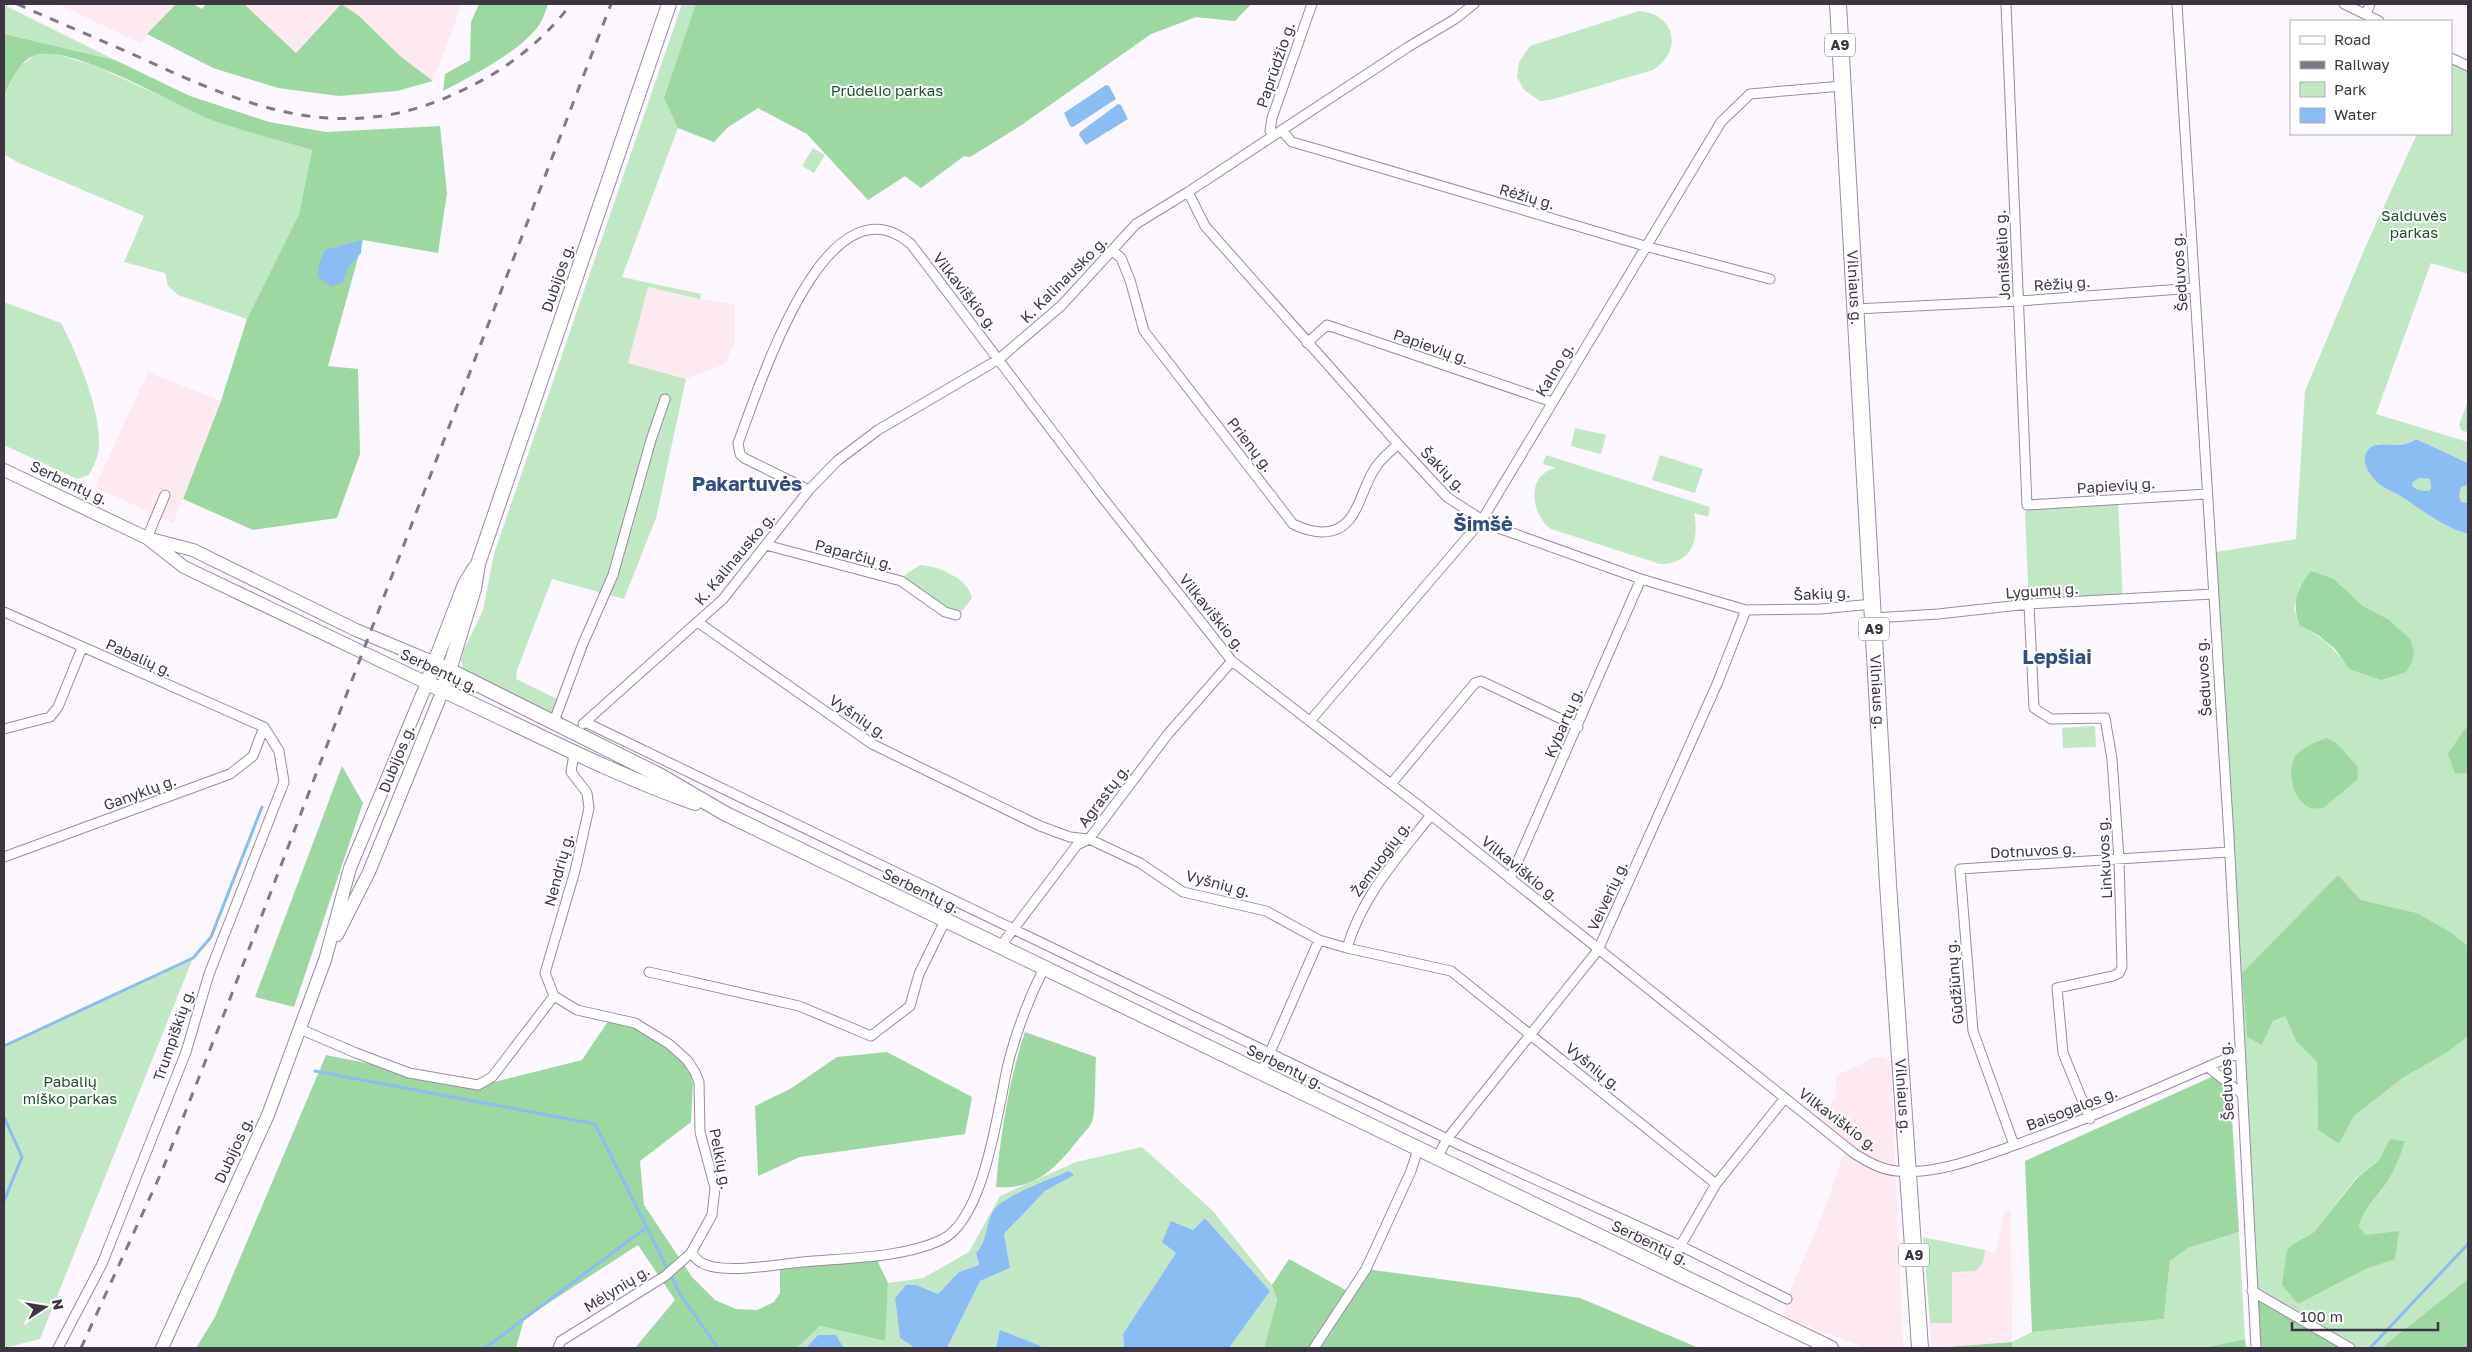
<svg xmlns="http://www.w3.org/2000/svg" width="2472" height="1352" font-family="'Golos Text',sans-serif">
  <rect width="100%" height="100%" fill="#fcf7fe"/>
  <path fill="#fde9f0" d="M58,4H176L140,43Z
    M244,4H340L296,53Z
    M341,4H462L433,81L400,56Z
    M648,287L700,299L735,304V341L725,364L686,379L628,363Z
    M148,372L221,401L173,523L95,487Z
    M1876,1057H1885L1891,1065L1903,1348H1865L1783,1316L1787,1299L1825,1208L1846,1147L1815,1122L1837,1096L1835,1076Z
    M2005,1209L2011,1211L2012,1342L1932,1348L1930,1323H1952V1272L1983,1263L1985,1250L1995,1254Z"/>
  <path fill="#c2e7c5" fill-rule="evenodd" d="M682,4H1251L1235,21L1196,17L1151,34L1020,126L970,157L964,156L921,188L905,176L868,200L807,134L758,108L728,127L714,142L678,128L622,277L701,294L700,299L648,287L628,363L686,379L656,518L624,599L552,579L517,670L516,679L557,699L550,717L464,671L461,660L463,652L483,610L494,554Z
    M4,5L115,60L4,34Z
    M1639,11C1676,14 1683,51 1653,70L1550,100L1540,101L1524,90L1517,77L1519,62L1530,46Z
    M51,53L93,65L216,121L312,150L299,214L247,319L178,295L168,286L165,273L124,262L144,216L17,162L4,154V95L19,67L35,55Z
    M2453,59L2468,66V274L2431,263L2376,414L2468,442V463L2416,439C2403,448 2391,445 2377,444L2365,456V464L2370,474L2459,531L2468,534V724L2465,728L2455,774L2468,773V946L2452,933L2417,913L2361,900L2338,875L2242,973L2262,1045L2273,1021L2285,1016L2296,1041L2317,1062L2318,1130L2339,1144L2354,1116L2404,1077L2448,1052L2468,1036V1279L2381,1348H2350L2252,1291L2210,553L2296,539L2305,391L2368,241L2417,134H2451V64ZM2334,579L2363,606L2388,619L2349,669C2335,649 2322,636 2299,625L2294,608L2300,586ZM2390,1139L2381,1191L2362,1214L2359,1227L2366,1235L2394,1259L2366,1269L2298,1304L2293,1244L2314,1232L2356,1178L2379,1160Z
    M813,148L825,155L814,173L802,166Z
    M4,302L61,323C77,354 105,418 98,454C96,461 92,469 89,475L77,479L4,445Z
    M2468,401V432L2462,431L2459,425Z
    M1575,428L1606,435L1601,454L1571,446Z
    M1546,455L1710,507L1708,517L1694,513C1700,541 1691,564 1660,564L1551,529C1530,514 1526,474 1556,468L1543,464Z
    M1660,455L1703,469L1695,493L1652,480Z
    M2419,478L2430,479L2431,488L2429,491L2418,490L2412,486L2413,482Z
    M2466,484L2468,485V503L2461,502L2459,495L2461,487Z
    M2118,502L2123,599L2029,604L2025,515L2027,505Z
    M920,565C938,566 968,578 972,598L960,614L956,615L901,581L906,574Z
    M2095,726L2096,747L2063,748L2062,728Z
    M193,958L40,1339L4,1348V1046Z
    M1142,1147L1213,1211L1272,1285L1277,1300L1264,1348H1229L1270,1291L1205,1218L1193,1230L1171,1221L1176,1253L1123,1334L1124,1348H1039L1041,1346L1001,1331L996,1348H947L980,1281L1010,1268L1004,1234L1045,1191L1073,1175L1069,1172C1053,1179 1001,1196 993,1211C986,1226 987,1240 976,1253L979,1265L959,1272L938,1294L916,1285H906L895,1298L900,1338L915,1348H844L836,1335H818L806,1348H797L820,1326L884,1341L888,1283L923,1278L969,1252L1000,1196L1076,1162Z
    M2239,1232L2245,1339L2203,1348H2012V1342L2032,1332L2164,1319L2170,1261L2188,1248Z
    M1923,1237L1985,1250L1983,1263L1975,1271L1952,1272V1323H1930Z"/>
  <path fill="#9dd8a3" d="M176,4H193L202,9L206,4H244L296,53L341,4L358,15L400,56L433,81L397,91L339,96L278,88L213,68L147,34Z
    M479,4H548C546,10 544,16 541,22C524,50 472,76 443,91L445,74L470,60L471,22Z
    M696,4H1251L1235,21L1196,17L1151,34L1020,126L970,157L964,156L921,188L905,176L868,200L807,134L758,108L728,127L714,142L678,128L664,98Z
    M4,34L115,60L190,96L269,122L326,132L440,126L447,193L438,253L363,240L328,366L358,369L360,454L337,518L253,530L183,499L221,401L247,319L299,214L312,150C281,141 248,132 217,122C177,107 74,44 36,55C20,59 11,82 4,95Z
    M2311,571L2334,579L2363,606L2388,619L2410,639L2414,651L2412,662L2406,672L2381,680L2349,669L2335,649L2318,635L2299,625C2292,601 2296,591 2311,571Z
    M2468,724V773L2455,774L2448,754Z
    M2327,738L2336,743L2358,767L2357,780L2323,808C2319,808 2314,809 2311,808C2294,802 2287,775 2294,759C2299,748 2316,742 2327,738Z
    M342,766L363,803L294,1007L255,997Z
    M2338,875L2361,900L2417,913L2452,933L2468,946V1036L2448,1052L2404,1077L2354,1116L2339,1144L2318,1130L2317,1062L2296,1041L2285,1016L2273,1021L2262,1045L2247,1037L2242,973Z
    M609,1020L638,1029L681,1059L690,1072L693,1083L691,1122L640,1161L644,1205L692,1277L715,1300L736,1309L757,1310L774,1302L780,1293V1268L877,1260L888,1283L885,1341L820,1326L797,1348H635L675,1300L638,1245L524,1319L516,1348H196L215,1317L326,1055L478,1086L582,1060Z
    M1025,1032L1096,1057C1095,1070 1096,1112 1092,1122C1089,1128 1082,1135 1078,1140C1055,1169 1035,1190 996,1187C1000,1137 1009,1079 1025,1032Z
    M887,1052L972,1097L965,1134L800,1157L758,1176L755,1106L790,1089L837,1057Z
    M2229,1069L2239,1232L2188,1248L2170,1261L2164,1319L2032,1332L2025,1161Z
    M2390,1139L2405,1141C2399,1159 2393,1175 2381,1190C2372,1203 2362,1210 2359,1227L2366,1235L2399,1231L2395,1259L2366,1269L2298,1304L2282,1285L2287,1250L2293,1244L2314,1232L2357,1178L2379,1160Z
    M1289,1259L1351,1293L1366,1269L1580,1298L1699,1348H1264L1277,1300L1272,1285Z
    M2468,1279V1348H2381Z
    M2252,1291L2350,1348H2255Z
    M2245,1339L2246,1348H2203Z
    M2012,1342V1348H1947V1347Z"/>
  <path fill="#89bdf3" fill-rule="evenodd" d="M1106,85L1109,86L1116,99L1073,127L1070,126L1064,113Z
    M1118,104L1121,105L1128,119L1086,145L1079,135L1080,132Z
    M362,240L361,253L348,268L343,282L331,287L318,277L319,264L325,250Z
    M2416,439L2468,463V485L2461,487L2459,495L2461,502L2468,503V534C2443,527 2422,510 2401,496C2392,491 2381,487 2375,480C2367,472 2360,458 2369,449C2378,438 2399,452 2416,439ZM2419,478L2430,479L2431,488L2429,491L2418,490L2412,486L2413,482Z
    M1069,1171L1074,1175L1045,1191L1004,1234L1010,1268L980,1281L947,1348H915L900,1338L895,1298L906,1285H916L938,1294L959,1272L979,1265L976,1253C988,1239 985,1226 993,1211C1001,1196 1052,1179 1069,1171Z
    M1205,1218L1270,1291L1229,1348H1124L1123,1334L1176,1253L1162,1242L1171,1221L1193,1230Z
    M1000,1330L1041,1346L1039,1348H996Z
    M818,1335H836L844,1348H806Z"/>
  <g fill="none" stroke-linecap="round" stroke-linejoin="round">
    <path stroke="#89bdf3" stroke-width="3" d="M4,1046L193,958L211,937L262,807
      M315,1071L595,1124L680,1294L718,1348
      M4,1117L22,1157L4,1201
      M485,1348L647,1227
      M2370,1348L2468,1244"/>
    <defs>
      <path id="street" d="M2006,4L2027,505L2207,494
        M2177,4L2229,837L2256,1348
        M2344,4L2379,21
        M2366,14L2370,4
        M2451,58L2468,66
        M1281,130L1292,142L1320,150L1645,246L1770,279
        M1273,136L1270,131L1272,118L1312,4
        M1188,192L1205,226L1398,444L1447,497L1490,525L1641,579L1746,610L1820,609L1873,604
        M1113,251L1121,258L1130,280L1144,331L1293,524C1303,529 1312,532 1323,532C1358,531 1359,493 1374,470C1379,460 1390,452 1398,444
        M1855,309L2019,301L2195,288
        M1307,343L1327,325L1552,402
        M809,490L744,458L740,454L738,443C759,389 825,171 911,244L1099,493L1232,661L1431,815L1855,1154C1868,1162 1882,1170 1897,1171C1938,1175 1980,1157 2018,1144C2093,1117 2166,1085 2239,1053
        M147,538L165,495
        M766,545L901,581L945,612L956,615
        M2029,604L2034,708L2051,719L2105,718L2112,759L2119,859L2122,967L2119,973L2113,976L2057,988L2063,1053L2090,1119
        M4,612L264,727
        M1874,618L1938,614L2029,604L2213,594
        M699,623L872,744L1040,826L1070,837L1089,839L1140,863L1183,892L1266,911L1319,940L1347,948L1451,971L1716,1184
        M1310,721L1482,520L1721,122L1750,94L1842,86
        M585,722L1462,1146L1679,1245L1787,1299
        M553,724L582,646L613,575L651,440L665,399
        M583,724L723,599L809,490L837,461L878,430L999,359L1062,305L1136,224L1188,192L1408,47L1455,19L1474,4
        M4,729L50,717L58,707L82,648
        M1391,784L1475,683L1481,681L1578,727
        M4,857L230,774L253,756L264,727
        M1510,879L1641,579
        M1000,947L1077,845L1089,839L1168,734L1232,661
        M1347,948C1362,896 1398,857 1431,815
        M649,972L799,1006L871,1036L910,1006L919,974L945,921
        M554,996L545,973L575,871L589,808L587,793L571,772L574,754
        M300,1029L356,1053L409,1073L478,1085L492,1077L554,996L577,1010L635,1023L669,1044L687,1060L695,1072L699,1082L700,1132L715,1188L712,1215L691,1253C694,1256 698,1261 702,1263C723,1275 779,1264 803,1262C846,1258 903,1258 941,1240C986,1219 998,1105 1009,1060C1017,1030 1030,996 1044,968
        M2208,1067L2242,1094
        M1261,1073L1319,940
        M2014,1145L1973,1031L1960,869L2229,852
        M1437,1158L1447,1139L1598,950L1717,684L1746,610
        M1667,1269L1716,1184L1785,1098
        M2252,1291L2350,1348
        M58,1348L102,1264L186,1052L209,974L284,782L279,751L264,727
        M558,1348L561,1341L665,1276L691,1253
        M1314,1348L1366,1269L1411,1171L1418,1149"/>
      <path id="secondary" d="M4,470L147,538L193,550L356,630L435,663
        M147,538L184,567L427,683L350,868L325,960L268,1115L162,1348
        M337,935L369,872L443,690"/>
      <path id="primary" d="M475,568L465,584L427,683C516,723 602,770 695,803
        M435,663L659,775L726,814L1831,1348
        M443,690L474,589L478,564L669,4"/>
      <g id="highway">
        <path id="s1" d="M1838,4L1888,884L1920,1348"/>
      </g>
    </defs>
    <use href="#street" stroke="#9b88a6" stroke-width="11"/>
    <use href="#secondary" stroke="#9b88a6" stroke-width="14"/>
    <use href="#primary" stroke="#9b88a6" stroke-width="16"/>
    <use href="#highway" stroke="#9b88a6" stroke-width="18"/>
    <use href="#street" stroke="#fff" stroke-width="9"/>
    <use href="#secondary" stroke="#fff" stroke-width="12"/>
    <use href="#primary" stroke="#fff" stroke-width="14"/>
    <use href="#highway" stroke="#fff" stroke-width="16"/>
    <path stroke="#807983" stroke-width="3" stroke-dasharray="9 9" stroke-linecap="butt" d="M17,4C58,22 98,39 139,57C249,108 345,148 463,90C506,70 542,42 571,4
      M81,1348L162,1171L226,1009L611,4"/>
  </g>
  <g text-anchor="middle" stroke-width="4" stroke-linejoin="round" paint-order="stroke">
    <g fill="#fff" stroke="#77727a" stroke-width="1">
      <rect x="1825" y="33.5" width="30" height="23" rx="4"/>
      <rect x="1859" y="617.5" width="30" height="23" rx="4"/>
      <rect x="1899" y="1243.5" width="30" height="23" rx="4"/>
    </g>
    <g font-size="14" font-weight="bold" fill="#3d3541">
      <text x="1840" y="50">A9</text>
      <text x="1874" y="634">A9</text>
      <text x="1914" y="1260">A9</text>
    </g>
    <g font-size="15" fill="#3d3541" stroke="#fff">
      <text transform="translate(1276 65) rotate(-71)" y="5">Paprūdžio g.</text>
      <text transform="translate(1527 197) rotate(16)" y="5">Rėžių g.</text>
      <text transform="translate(2003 255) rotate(-93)" y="5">Joniškėlio g.</text>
      <text transform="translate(2180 272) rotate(-94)" y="5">Šeduvos g.</text>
      <text transform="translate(558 278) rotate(-71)" y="5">Dubijos g.</text>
      <text transform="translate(1064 280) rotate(-45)" y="5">K. Kalinausko g.</text>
      <text transform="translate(2062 284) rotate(-4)" y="5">Rėžių g.</text>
      <text dy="5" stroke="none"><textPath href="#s1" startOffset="284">Vilniaus g.</textPath></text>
      <text transform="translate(965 292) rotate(52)" y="5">Vilkaviškio g.</text>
      <text transform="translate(1431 347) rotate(19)" y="5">Papievių g.</text>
      <text transform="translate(1555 370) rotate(-59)" y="5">Kalno g.</text>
      <text transform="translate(1250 445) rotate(52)" y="5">Prienų g.</text>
      <text transform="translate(1443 470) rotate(45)" y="5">Šakių g.</text>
      <text transform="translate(69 483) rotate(25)" y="5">Serbentų g.</text>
      <text transform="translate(2116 486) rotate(-4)" y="5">Papievių g.</text>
      <text transform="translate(854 555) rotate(15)" y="5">Paparčių g.</text>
      <text transform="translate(735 559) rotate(-50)" y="5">K. Kalinausko g.</text>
      <text transform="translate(2042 591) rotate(-4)" y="5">Lygumų g.</text>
      <text transform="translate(1822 594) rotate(-3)" y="5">Šakių g.</text>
      <text transform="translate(1212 613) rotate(51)" y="5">Vilkaviškio g.</text>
      <text transform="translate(139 658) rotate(24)" y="5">Pabalių g.</text>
      <text transform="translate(439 671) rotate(25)" y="5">Serbentų g.</text>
      <text transform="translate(2204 677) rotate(-94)" y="5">Šeduvos g.</text>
      <text dy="5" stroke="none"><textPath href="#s1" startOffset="689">Vilniaus g.</textPath></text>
      <text transform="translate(858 717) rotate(34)" y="5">Vyšnių g.</text>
      <text transform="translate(1564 723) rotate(-67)" y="5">Kybartų g.</text>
      <text transform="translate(397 759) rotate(-68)" y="5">Dubijos g.</text>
      <text transform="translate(140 793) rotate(-20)" y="5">Ganyklų g.</text>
      <text transform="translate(1104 796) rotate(-53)" y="5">Agrastų g.</text>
      <text transform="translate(2033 851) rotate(-3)" y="5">Dotnuvos g.</text>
      <text transform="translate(2105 858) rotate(-93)" y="5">Linkuvos g.</text>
      <text transform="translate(1381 859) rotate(-54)" y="5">Žemuogių g.</text>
      <text transform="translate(1520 869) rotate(39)" y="5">Vilkaviškio g.</text>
      <text transform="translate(559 870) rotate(-75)" y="5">Nendrių g.</text>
      <text transform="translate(1218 884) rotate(15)" y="5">Vyšnių g.</text>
      <text transform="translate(921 891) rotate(26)" y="5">Serbentų g.</text>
      <text transform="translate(1608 896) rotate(-65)" y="5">Veiverių g.</text>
      <text transform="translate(1955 982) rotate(-95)" y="5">Gūdžiūnų g.</text>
      <text transform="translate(174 1035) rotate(-71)" y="5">Trumpiškių g.</text>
      <text transform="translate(1285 1067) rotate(26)" y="5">Serbentų g.</text>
      <text transform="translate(1593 1067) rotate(39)" y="5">Vyšnių g.</text>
      <text transform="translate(2227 1081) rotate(-93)" y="5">Šeduvos g.</text>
      <text dy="5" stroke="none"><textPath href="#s1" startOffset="1094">Vilniaus g.</textPath></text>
      <text transform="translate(2072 1109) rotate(-21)" y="5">Baisogalos g.</text>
      <text transform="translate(1838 1120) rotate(37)" y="5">Vilkaviškio g.</text>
      <text transform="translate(234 1150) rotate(-65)" y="5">Dubijos g.</text>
      <text transform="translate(720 1159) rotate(79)" y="5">Pelkių g.</text>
      <text transform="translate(1650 1243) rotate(26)" y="5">Serbentų g.</text>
      <text transform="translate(617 1289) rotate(-32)" y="5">Mėlynių g.</text>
    </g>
    <g font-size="15" fill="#175424" stroke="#fff">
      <text x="887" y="96">Prūdelio parkas</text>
      <text x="2414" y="221">Salduvės<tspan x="2414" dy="17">parkas</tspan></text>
      <text x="70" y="1087">Pabalių<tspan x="70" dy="17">miško parkas</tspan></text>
    </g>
    <g font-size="20" font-weight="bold" fill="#334c85" stroke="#fff">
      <text x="747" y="491">Pakartuvės</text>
      <text x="1483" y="531">Šimšė</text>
      <text x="2057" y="664">Lepšiai</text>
    </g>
  </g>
  <rect width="2472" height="1352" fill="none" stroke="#3d3541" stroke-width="10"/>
  <rect x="2290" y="20" width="162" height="115" fill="#ffffff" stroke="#b1aeb3"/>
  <rect x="2300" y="36" width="25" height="8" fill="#ffffff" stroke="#b1aeb3"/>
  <text x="2334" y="45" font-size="15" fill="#3d3541">Road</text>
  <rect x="2300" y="61" width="25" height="8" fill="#807983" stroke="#b1aeb3"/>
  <text x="2334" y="70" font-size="15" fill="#3d3541">Railway</text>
  <rect x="2300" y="82" width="25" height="15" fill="#c2e7c5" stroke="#b1aeb3"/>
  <text x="2334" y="95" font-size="15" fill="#3d3541">Park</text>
  <rect x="2300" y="108" width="25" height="15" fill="#89bdf3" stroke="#b1aeb3"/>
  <text x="2334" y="120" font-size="15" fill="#3d3541">Water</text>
  <g transform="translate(45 1307) rotate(78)" stroke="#ffffff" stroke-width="4" paint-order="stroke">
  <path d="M0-4L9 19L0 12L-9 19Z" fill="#3d3541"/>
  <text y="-8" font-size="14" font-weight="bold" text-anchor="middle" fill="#3d3541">N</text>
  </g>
  <path d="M2292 1322v8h146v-8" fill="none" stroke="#3d3541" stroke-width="2.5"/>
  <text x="2300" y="1322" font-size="15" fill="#3d3541" stroke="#ffffff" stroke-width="4" paint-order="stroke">100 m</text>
</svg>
